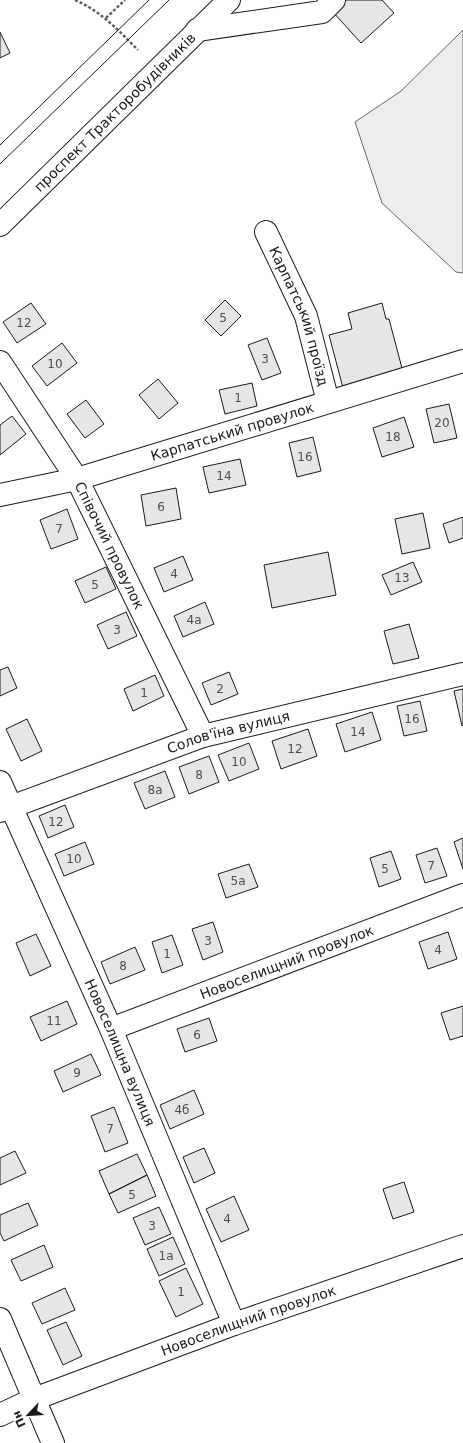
<svg xmlns="http://www.w3.org/2000/svg" width="463" height="1443" font-family="'DejaVu Sans',sans-serif">
  <rect width="100%" height="100%" fill="#fff"/>
  <path fill="#ededed" stroke="#6a6a6a" d="M463,30V273L456,272L382,203L355,122L401,91Z"/>
  <path fill="#e6e6e6" stroke="#1a1a1a" d="M345,0H382L394,13L361,43L332,11Z
    M0,32L10,53L0,58Z
    M225,300L241,316L221,336L205,320Z
    M31,303L46,324L17,343L3,322Z
    M382,303L386,319H389L403,372L343,388L329,335L352,329L348,313Z
    M267,338L281,373L262,380L248,345Z
    M62,343L77,363L47,386L32,366Z
    M158,379L178,403L159,419L139,395Z
    M252,383L257,406L225,414L219,390Z
    M86,400L104,424L85,438L67,414Z
    M449,404L457,438L434,443L426,409Z
    M12,416L26,434L0,455V425Z
    M404,417L414,447L382,457L373,428Z
    M313,437L321,471L297,477L289,443Z
    M240,459L246,485L209,493L203,467Z
    M176,488L181,519L146,526L141,495Z
    M67,509L78,539L51,549L40,520Z
    M423,513L430,548L402,554L395,519Z
    M463,517V538L449,543L443,524Z
    M328,552L336,595L272,608L264,565Z
    M183,556L193,580L164,592L154,568Z
    M413,562L422,582L391,595L382,575Z
    M106,567L116,589L85,603L75,581Z
    M205,602L214,624L183,637L174,616Z
    M126,612L137,636L108,649L97,625Z
    M409,624L419,658L393,664L384,631Z
    M8,667L17,688L0,696V670Z
    M229,672L238,694L211,705L202,683Z
    M155,675L164,696L133,711L124,689Z
    M463,689V725L462,726L454,691Z
    M420,701L427,731L404,736L397,706Z
    M372,712L381,740L345,752L336,724Z
    M27,719L42,751L21,761L6,729Z
    M308,729L317,756L281,769L272,741Z
    M249,743L259,769L229,781L218,755Z
    M209,756L219,782L189,794L179,767Z
    M165,771L175,797L145,809L134,783Z
    M65,805L74,827L48,838L39,816Z
    M463,838V869L454,842Z
    M85,842L94,864L64,876L55,854Z
    M437,848L447,876L425,883L416,855Z
    M391,851L401,879L379,887L370,858Z
    M249,864L258,887L226,898L218,874Z
    M213,922L223,952L203,960L192,929Z
    M448,932L457,959L428,969L419,942Z
    M36,934L51,966L30,976L16,943Z
    M172,935L183,965L162,973L152,942Z
    M135,947L145,970L110,984L101,962Z
    M67,1001L77,1024L41,1041L30,1017Z
    M463,1006V1036L450,1040L441,1013Z
    M209,1018L217,1041L185,1052L177,1029Z
    M91,1054L101,1075L63,1092L54,1071Z
    M194,1090L204,1114L170,1129L160,1105Z
    M114,1107L128,1143L105,1152L91,1116Z
    M204,1148L215,1173L194,1183L183,1157Z
    M15,1151L26,1173L0,1185V1158Z
    M137,1154L147,1175L109,1194L99,1171Z
    M147,1175L156,1196L118,1213L109,1194Z
    M404,1182L414,1212L393,1219L383,1189Z
    M234,1196L249,1230L221,1242L206,1209Z
    M28,1203L38,1225L4,1241L0,1233V1215Z
    M159,1207L171,1234L145,1245L133,1218Z
    M173,1237L185,1264L159,1276L147,1249Z
    M44,1245L53,1267L21,1281L11,1260Z
    M186,1268L203,1304L176,1317L159,1281Z
    M65,1288L75,1310L42,1324L32,1303Z
    M66,1322L82,1356L63,1365L47,1330Z"/>
  <g fill="none" stroke-linecap="round" stroke-linejoin="round">
    <defs>
      <g id="minor">
        <path d="M197,30L322,12L334,0"/>
        <path id="s1" d="M266,232L306,316L328,402"/>
        <path id="s2" d="M0,362L77,479L203,736"/>
        <path id="s3" d="M0,495L77,479L463,361"/>
        <path id="s4" d="M0,782L111,1029L234,1324"/>
        <path id="s5" d="M0,811L203,736L463,674"/>
        <path id="s6" d="M111,1029L463,895"/>
        <path id="s7" d="M0,1415L34,1399L234,1324L463,1246"/>
      </g>
      <g id="major">
        <path id="s8" d="M0,225L229,0"/>
        <path d="M0,1319L53,1443"/>
      </g>
    </defs>
    <use href="#minor" stroke="#1a1a1a" stroke-width="24"/>
    <use href="#major" stroke="#1a1a1a" stroke-width="24"/>
    <path stroke="#5f5f5f" stroke-width="2.5" stroke-dasharray="3 2" stroke-linecap="butt" d="M75,0C101,11 119,31 138,50
      M106,18L125,0"/>
    <use href="#minor" stroke="#fff" stroke-width="22"/>
    <use href="#major" stroke="#fff" stroke-width="22"/>
    <path stroke="#1a1a1a" stroke-width="1" d="M0,145L149,0
      M0,164L169,0"/>
  </g>
  <g text-anchor="middle" stroke-width="3" stroke-linejoin="round" paint-order="stroke">
    <g font-size="12" fill="#4d4d4d">
      <text x="223" y="322">5</text>
      <text x="24" y="327">12</text>
      <text x="265" y="363">3</text>
      <text x="55" y="368">10</text>
      <text x="238" y="402">1</text>
      <text x="442" y="427">20</text>
      <text x="393" y="441">18</text>
      <text x="305" y="461">16</text>
      <text x="224" y="480">14</text>
      <text x="161" y="511">6</text>
      <text x="59" y="533">7</text>
      <text x="174" y="578">4</text>
      <text x="402" y="582">13</text>
      <text x="95" y="589">5</text>
      <text x="194" y="624">4а</text>
      <text x="117" y="634">3</text>
      <text x="220" y="693">2</text>
      <text x="144" y="697">1</text>
      <text x="412" y="723">16</text>
      <text x="358" y="736">14</text>
      <text x="295" y="753">12</text>
      <text x="239" y="766">10</text>
      <text x="199" y="779">8</text>
      <text x="155" y="794">8а</text>
      <text x="56" y="826">12</text>
      <text x="74" y="863">10</text>
      <text x="431" y="870">7</text>
      <text x="385" y="873">5</text>
      <text x="238" y="885">5а</text>
      <text x="208" y="945">3</text>
      <text x="438" y="954">4</text>
      <text x="167" y="958">1</text>
      <text x="123" y="970">8</text>
      <text x="54" y="1025">11</text>
      <text x="197" y="1039">6</text>
      <text x="77" y="1077">9</text>
      <text x="182" y="1114">4б</text>
      <text x="110" y="1133">7</text>
      <text x="132" y="1199">5</text>
      <text x="227" y="1223">4</text>
      <text x="152" y="1230">3</text>
      <text x="166" y="1260">1а</text>
      <text x="181" y="1296">1</text>
    </g>
    <g font-size="14" fill="#1a1a1a" stroke="#fff">
      <text dy="5" stroke="none"><textPath href="#s8" startOffset="161">проспект Тракторобудівників</textPath></text>
      <text dy="5" stroke="none"><textPath href="#s1" startOffset="91">Карпатський проїзд</textPath></text>
      <text dy="5" stroke="none"><textPath href="#s3" startOffset="241">Карпатський провулок</textPath></text>
      <text dy="5" stroke="none"><textPath href="#s2" startOffset="214">Співочий провулок</textPath></text>
      <text dy="5" stroke="none"><textPath href="#s5" startOffset="242">Солов'їна вулиця</textPath></text>
      <text dy="5" stroke="none"><textPath href="#s6" startOffset="188">Новоселищний провулок</textPath></text>
      <text dy="5" stroke="none"><textPath href="#s4" startOffset="296">Новоселищна вулиця</textPath></text>
      <text dy="5" stroke="none"><textPath href="#s7" startOffset="266">Новоселищний провулок</textPath></text>
    </g>
  </g>
  <g transform="translate(28 1415) rotate(245)" stroke="#ffffff" stroke-width="3" paint-order="stroke">
  <path d="M0-3L7 15L0 10L-7 15Z" fill="#1a1a1a"/>
  <text y="-6" font-size="11" font-weight="bold" text-anchor="middle" fill="#1a1a1a">Пн</text>
  </g>
</svg>
